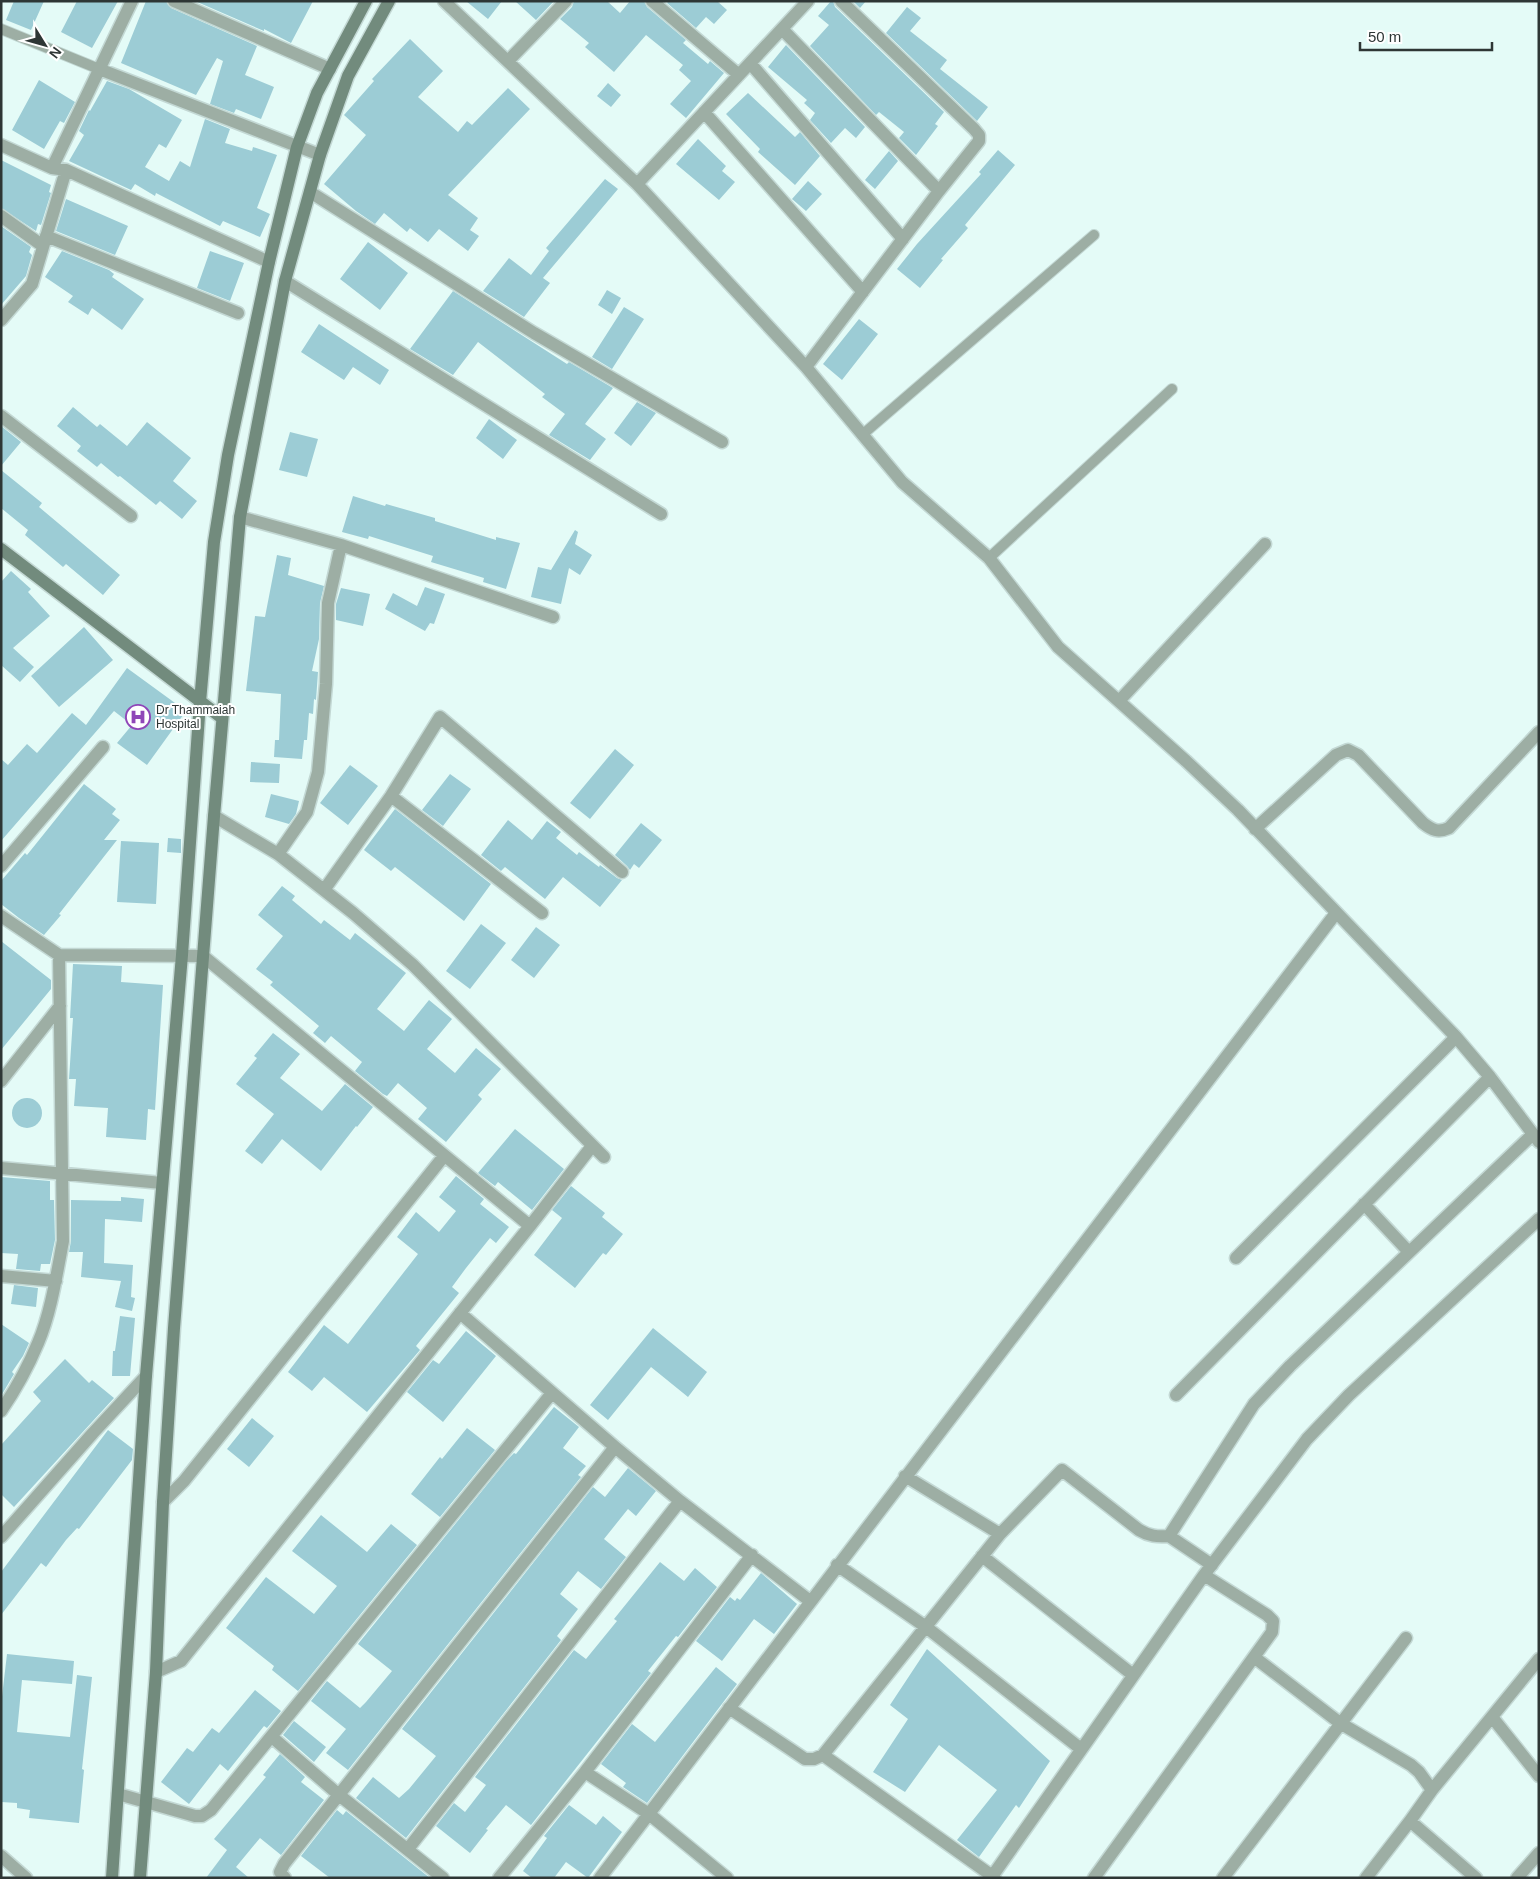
<svg xmlns="http://www.w3.org/2000/svg" width="1540" height="1879" font-family="Helvetica,sans-serif">
  <rect width="100%" height="100%" fill="#e4fbf7"/>
  <path fill="#9cccd5" d="M14,1H44L31,30L6,20Z
    M77,1H118L92,48L61,32Z
    M146,1H166L171,8L257,46L245,75L274,87L261,119L236,109L234,113L210,104L223,61L217,58L196,95L121,63Z
    M195,1H313L291,43L264,29V31Z
    M466,1H502L488,19Z
    M515,1H554L536,20Z
    M574,1H607L620,13L630,1H644L647,7L686,40L683,43L708,64L710,61L724,73L686,118L670,104L691,81L679,70L683,65L646,35L614,72L585,47L589,43L560,19L572,7Z
    M669,1H717L727,10L714,24L706,17L696,28L667,3Z
    M831,1H833L835,7L944,112L935,124L938,126L916,155L899,138L904,132L879,112L876,115L810,46L829,25L818,16Z
    M853,1H866L860,8Z
    M907,7L921,18L910,31L947,60L940,69L988,107L977,121L886,33Z
    M410,39L443,71L418,97L458,132L467,121L472,125L508,88L530,109L448,195L478,218L470,230L479,236L468,251L439,229L428,242L410,228L407,232L384,213L375,224L356,211L324,184L366,135L344,115L374,81L372,79Z
    M786,45L865,127L856,138L845,128L831,143L810,120L815,113L804,103L807,100L768,67Z
    M39,80L75,102L64,123L60,121L44,149L12,130Z
    M107,81L129,89L182,120L166,148L159,144L145,167L169,181L180,161L190,167L205,119L230,129L225,143L252,151L253,147L277,155L257,208L270,214L260,237L223,221L220,226L156,193L155,196L135,184L131,190L69,161L84,135L79,131L89,110L90,111Z
    M608,83L621,95L611,107L597,96Z
    M748,93L795,137L800,132L820,156L795,185L758,152L760,149L726,114Z
    M698,139L726,166L722,171L735,182L719,200L676,164Z
    M998,150L1015,165L965,225L968,228L941,259L943,260L920,288L897,269L917,244L981,174L979,172Z
    M889,151L898,161L875,189L865,180Z
    M1,160L51,185L49,192L51,193L41,225L38,224L36,231L1,208Z
    M605,179L618,189L543,278L550,283L524,317L483,291L509,258L531,275L549,251L546,248Z
    M808,181L822,194L806,211L792,199Z
    M66,199L128,226L115,255L56,231Z
    M1,226L31,247L29,252L32,255L26,276L1,305Z
    M368,242L408,273L380,310L340,279Z
    M62,251L109,270L114,274L112,277L144,299L122,330L92,308L88,315L68,302L73,296L45,277Z
    M210,251L244,263L230,301L197,288Z
    M607,290L621,298L612,314L598,305Z
    M453,291L567,364L569,362L613,388L585,424L606,439L590,460L549,435L565,414L542,397L545,394L478,342L453,375L410,349Z
    M624,307L644,319L612,369L592,357Z
    M859,319L878,334L842,380L823,364Z
    M319,324L389,370L380,385L353,367L344,380L301,352Z
    M637,402L656,413L631,446L614,433Z
    M73,407L97,427L100,424L127,446L147,422L191,458L173,481L197,501L182,519L160,501L156,505L120,476L118,477L101,463L97,467L77,451L81,446L57,426Z
    M489,419L517,440L503,459L476,438Z
    M1,426L21,442L1,466Z
    M290,432L318,439L307,477L279,470Z
    M1,470L42,503L39,507L120,575L103,595L66,564L63,567L25,535L28,530L1,508Z
    M353,496L385,506L386,504L435,518V521L496,540V537L520,543L506,589L483,582L484,578L431,562L433,556L369,536L368,539L342,532Z
    M575,530L578,532L575,544L592,555L580,575L569,568L561,604L531,597L538,567L551,570Z
    M277,555L291,558L288,575L324,586L320,603L319,639L312,671L318,672L316,700L314,699L313,714L309,713L307,740H304L302,759L274,757L275,740H279L281,694L246,691L255,616L265,617Z
    M11,571L31,589L28,592L50,616L13,648L34,667L20,682L1,665V582Z
    M425,587L445,594L434,624L430,623L425,631L385,609L393,593L417,606Z
    M341,588L370,594L363,626L336,620V604Z
    M84,627L113,660L59,707L31,676Z
    M127,668L186,711L147,765L117,743L132,725L114,711L1,841V759L8,765L27,744L37,753L72,713L86,725Z
    M615,749L634,765L590,819L570,803Z
    M251,762L280,764L279,783L250,782Z
    M350,765L378,786L348,825L320,803Z
    M450,774L471,789L443,826L422,810Z
    M84,784L116,809L112,814L120,820L104,840H117L59,914L61,915L44,935L19,918L1,904V881L25,853L27,855Z
    M271,794L299,801L296,814L289,824L265,817Z
    M395,809L491,884L464,921L395,867L391,871L364,850Z
    M508,820L532,840L547,821L561,832L556,838L577,855L579,852L599,867L600,865L617,878L622,880L600,907L563,877L545,899L505,867L501,871L481,855Z
    M641,823L662,840L639,868L634,864L630,870L627,866L615,855Z
    M168,838L181,839V853L167,852Z
    M121,841L159,843L156,904L117,902Z
    M282,886L295,896L292,900L321,924L324,920L350,940L355,933L406,973L377,1009L404,1031L429,1000L452,1019L427,1049L455,1073L476,1048L501,1069L478,1095L482,1099L446,1142L418,1119L427,1108L398,1083L387,1096L383,1094L355,1071L362,1062L331,1036L325,1043L313,1033L319,1026L270,985L273,982L256,969L283,936L258,915Z
    M481,924L506,943L470,989L446,971Z
    M536,927L560,945L534,978L511,960Z
    M1,941L51,980V989L1,1050Z
    M73,964L122,966L121,982L163,985L155,1110L148,1109L146,1140L106,1137L108,1108L74,1106L76,1079H69L73,1018H70Z
    M273,1033L300,1054L280,1078L322,1111L345,1084L373,1107L357,1127L356,1126L321,1171L282,1139L262,1164L245,1151L274,1114L236,1084L257,1058L254,1056Z
    M12 1113a15 15 0 1 1 30 0a15 15 0 1 1-30 0Z
    M515,1129L564,1169L532,1210L498,1182L495,1186L478,1173Z
    M456,1176L484,1199L480,1204L509,1227L496,1243L490,1238L466,1268L452,1287L459,1293L416,1346L420,1350L367,1412L324,1377L312,1391L288,1372L324,1325L348,1344L418,1254L397,1237L416,1212L439,1232L456,1211L439,1197Z
    M1,1177L50,1181V1200H54L55,1240L50,1264H41L40,1271L16,1269L18,1254L1,1253Z
    M571,1186L605,1213L602,1217L623,1234L606,1255L603,1253L575,1288L534,1255L562,1218L552,1210Z
    M121,1197L144,1199L142,1222L105,1219L104,1263L133,1265L131,1297L135,1298L132,1311L115,1307L121,1281L81,1277L83,1252H69L71,1241V1200L121,1201Z
    M14,1285L38,1288L36,1307L11,1304Z
    M120,1316L135,1318L130,1376H112L113,1351H115Z
    M1,1324L29,1343L23,1356L12,1372L14,1374L1,1396Z
    M653,1328L707,1372L688,1397L651,1367L608,1420L590,1405Z
    M466,1331L496,1356L443,1422L407,1392L433,1360L439,1364Z
    M65,1359L89,1383L92,1380L114,1398L14,1507L1,1494V1445L41,1401L33,1392Z
    M554,1407L579,1427L563,1448L586,1466L578,1475L581,1477L348,1770L326,1753L346,1729L311,1701L327,1681L360,1708L366,1702L392,1671L358,1644L507,1460L514,1453L516,1454Z
    M252,1418L274,1436L249,1467L227,1449Z
    M467,1428L495,1450L440,1517L411,1494L440,1457L442,1459Z
    M108,1430L133,1449L132,1460L79,1529L77,1528L66,1540L46,1567L41,1563L1,1615V1572Z
    M628,1468L656,1491L636,1516L628,1509L604,1539L626,1557L601,1589L578,1571L560,1594L578,1609L557,1636L561,1640L406,1838L356,1798L373,1777L399,1798L409,1789L436,1756L402,1729L593,1487L605,1497Z
    M321,1515L367,1552L391,1524L417,1545L298,1691L272,1670L274,1666L226,1628L266,1577L314,1614L337,1586L292,1551Z
    M660,1562L684,1581L695,1568L717,1587L678,1637L676,1636L648,1671L651,1673L531,1825L506,1805L486,1829L488,1830L470,1853L436,1826L454,1803L465,1812L486,1785L475,1777L574,1650L586,1659L617,1621L614,1619Z
    M761,1573L797,1604L774,1634L754,1619L722,1661L696,1641L730,1597L735,1601L737,1598L740,1600Z
    M927,1649L1050,1761L1019,1808L1016,1805L979,1857L957,1840L997,1790L939,1745L905,1792L873,1772L908,1719L890,1705Z
    M7,1654L74,1661L72,1684L22,1680L17,1732L70,1737L77,1675L92,1677L82,1769L84,1770L79,1823L29,1818L30,1810L17,1808V1803L1,1802V1705Z
    M716,1667L737,1684L647,1803L623,1787L626,1783L601,1764L632,1724L655,1742Z
    M255,1690L281,1711L267,1728L264,1726L228,1771L220,1764L189,1804L161,1782L187,1748L193,1752L212,1728L219,1733Z
    M294,1721L326,1747L314,1762L283,1735Z
    M280,1754L305,1777L301,1782L324,1800L281,1855L260,1838L236,1867L249,1878H206L227,1850L214,1839L266,1777L263,1775Z
    M569,1805L596,1825L603,1816L622,1832L588,1878L566,1862L554,1878H532L523,1871L547,1838L544,1836Z
    M337,1810L343,1815L346,1811L430,1878H330L301,1856Z"/>
  <g fill="none" stroke-linecap="round" stroke-linejoin="round">
    <defs>
      <path id="service" d="M1,29L99,69
        M862,435L1094,235
        M989,558L1172,389"/>
      <path id="minor" d="M174,1L330,69
        M444,1L637,184L806,367L902,482L989,558L1058,647L1186,761L1238,810L1456,1037L1490,1077L1539,1142
        M652,1L739,75
        M782,29L939,191
        M508,61L566,1
        M750,63L903,239
        M99,69L320,155
        M704,112L863,292
        M1,145L52,168L66,170L269,262
        M52,168L132,1
        M637,184L808,1
        M310,192L534,333L722,442
        M1,216L43,246
        M46,236L238,313
        M285,281L661,514
        M1,320L32,284L66,170
        M806,367L939,191L979,141V135L974,129L841,1
        M1,416L131,516
        M240,517L341,545L553,617
        M1119,701L1265,544
        M391,796L542,913
        M214,816L278,854L307,812L318,772L326,684L328,603L341,545
        M1255,829L1336,755L1348,750L1358,755L1423,823C1432,830 1438,833 1449,828L1539,732
        M278,854L353,913L413,965L604,1157
        M1,866L103,747
        M324,890L391,796L440,717L622,872
        M1,916L59,955L63,1241C57,1272 51,1313 38,1343C28,1367 16,1389 1,1411
        M59,955L203,956L530,1226
        M1,1081L60,1006
        M1,1168L162,1183
        M1364,1204L1409,1252
        M1236,1258L1456,1037
        M1,1276L56,1281
        M460,1313L615,1447L680,1501L810,1601
        M1176,1395L1490,1077
        M905,1476L1000,1534L1062,1470L1139,1530C1149,1536 1157,1537 1169,1536
        M163,1502L184,1481L444,1156
        M1,1537L93,1433L146,1376
        M982,1556L1133,1675
        M837,1565L926,1627L1081,1749
        M1212,1565L1169,1536L1254,1404L1290,1366L1533,1134
        M1254,1657L1340,1723L1411,1765L1419,1772L1432,1790
        M156,1672L181,1661L530,1226L592,1146
        M729,1708L805,1759H814L823,1755L1000,1534
        M1492,1717L1539,1776
        M272,1737L339,1795L443,1878
        M823,1755L995,1878
        M585,1772L649,1814L727,1878
        M118,1794L195,1816H202L211,1810L552,1393
        M1410,1821L1432,1790L1539,1659
        M408,1849L680,1501
        M1,1856L26,1878
        M285,1878L280,1872L284,1864L615,1447
        M499,1878L585,1772L752,1555
        M600,1878L1336,913
        M991,1878L1204,1575L1307,1439L1349,1395L1539,1219
        M1094,1878L1272,1632L1273,1621L1267,1615L1204,1575
        M1223,1878L1406,1638
        M1366,1878L1410,1821L1476,1878
        M1517,1878L1539,1853"/>
      <path id="secondary" d="M1,549L222,718
        M112,1878L146,1376L182,955L200,702L214,542L228,455L269,262L297,147L317,93L366,1
        M140,1878L156,1672L163,1502L174,1328L214,816L240,517L285,281L320,155L348,76L389,1"/>
    </defs>
    <use href="#service" stroke="#c3d8d4" stroke-width="12"/>
    <use href="#minor" stroke="#c3d8d4" stroke-width="15"/>
    <use href="#secondary" stroke="#c3d8d4" stroke-width="15"/>
    <use href="#service" stroke="#9daea4" stroke-width="10"/>
    <use href="#minor" stroke="#9daea4" stroke-width="12"/>
    <use href="#secondary" stroke="#728b7d" stroke-width="12"/>
  </g>
  <defs>
    <symbol id="hospital-ring" viewBox="-11 -11 22 22"><circle r="9.5" fill="#fff" stroke="#8f46b8" stroke-width="1.5"/><path d="M-5-5h3v3.5h4V-5h3V5h-3V1.5h-4V5h-3Z" fill="#8f46b8"/></symbol>
  </defs>
  <g fill-rule="evenodd">
    <use href="#hospital-ring" x="124" y="703" width="28" height="28"/>
  </g>
  <g text-anchor="middle" stroke-width="4" stroke-linejoin="round" paint-order="stroke">
    <g font-size="12" fill="#2e3635" stroke="#fff" text-anchor="start">
      <text x="156" y="714">Dr Thammaiah<tspan x="156" dy="14">Hospital</tspan></text>
    </g>
  </g>
  <rect width="1540" height="1879" fill="none" stroke="#2e3635" stroke-width="5"/>
  <g transform="translate(45 45) rotate(127)" stroke="#ffffff" stroke-width="4" paint-order="stroke">
  <path d="M0-4L9 19L0 12L-9 19Z" fill="#2e3635"/>
  <text y="-8" font-size="14" font-weight="bold" text-anchor="middle" fill="#2e3635">N</text>
  </g>
  <path d="M1360 42v8h132v-8" fill="none" stroke="#2e3635" stroke-width="2.5"/>
  <text x="1368" y="42" font-size="15" fill="#2e3635" stroke="#ffffff" stroke-width="4" paint-order="stroke">50 m</text>
</svg>
